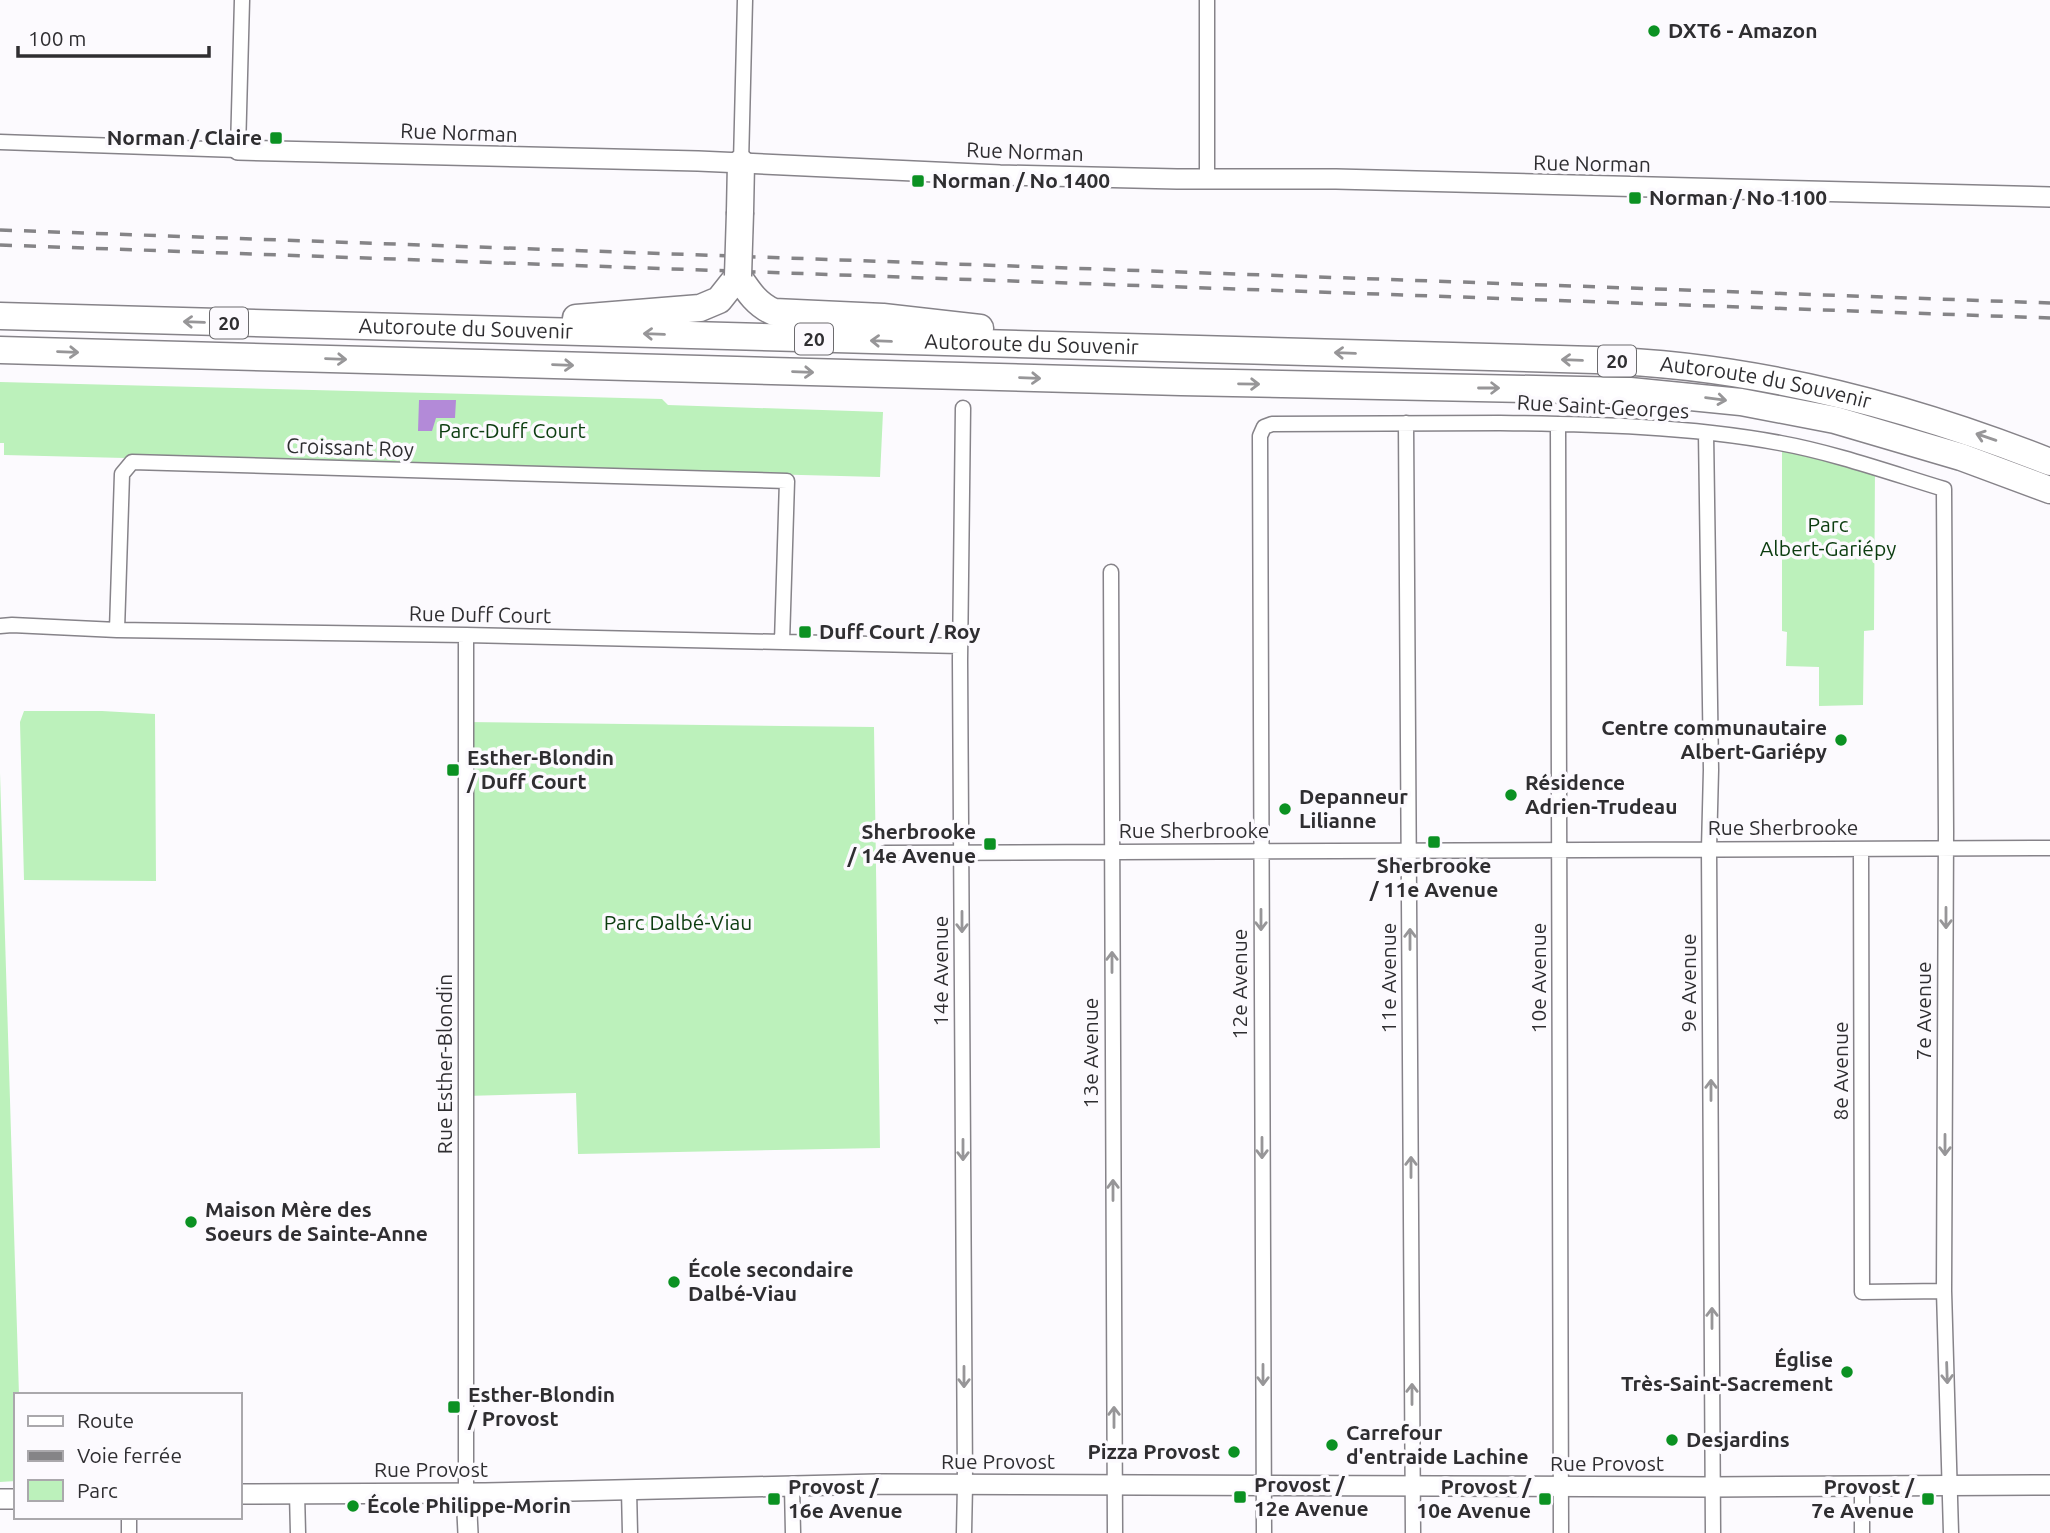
<svg xmlns="http://www.w3.org/2000/svg" width="2050" height="1533" font-family="Ubuntu,sans-serif">
  <rect width="100%" height="100%" fill="#fcfafe"/>
  <path fill="#bcf1bb" d="M0,382L662,399L668,405L883,412L880,477L4,455V443H0Z
    M1782,443L1875,468L1874,630L1864,631L1863,705L1819,706V667L1786,666L1787,632L1782,631Z
    M24,711H102L155,714L156,881L24,880L20,722Z
    M466,722L874,727L880,1148L578,1154L576,1093L466,1096Z
    M0,773L19,1395H16V1481L0,1482Z"/>
  <path fill="#b38ad8" d="M419,400H456L455,418H436L432,431H418Z"/>
  <g fill="none" stroke-linecap="round" stroke-linejoin="round">
    <defs>
      <path id="street" d="M1207,0V179
        M0,142L238,150L242,0
        M741,163L745,0
        M963,408L960,660L965,1485L964,1533
        M1406,423L1413,1533
        M1558,424L1561,1533
        M1706,433L1711,770L1709,849L1713,1533
        M1111,572L1115,1533
        M0,626L12,625L117,630L466,635L960,646
        M117,630L122,474L132,462L787,481L782,642
        M1861,849L1862,1292L1944,1291
        M885,853L2050,848
        M792,1486L793,1533
        M629,1490L630,1533
        M297,1493L298,1533
        M466,1493V635
        M129,1517V1533
        M1264,1533L1260,436L1264,427L1272,424C1348,423 1424,423 1500,423C1593,424 1689,426 1780,443C1835,453 1891,473 1944,489L1946,831L1944,1291L1951,1533
        M1862,1533V1487"/>
      <path id="secondary" d="M238,150L698,161L1000,175L1177,179H1336L2050,197
        M466,1493L468,1533
        M240,1494L485,1493L877,1484L1713,1487L2050,1485
        M0,1499H16"/>
      <g id="highway">
        <path d="M740,212L741,163"/>
        <path id="s1" d="M0,316L1595,360C1752,365 1904,404 2050,462"/>
        <path d="M576,318L700,308L719,300L738,276C748,291 757,305 774,312L883,317L980,328"/>
        <path d="M0,350L1181,382L1630,391L1741,402L1835,420L1961,457L2050,490"/>
      </g>
    </defs>
    <use href="#street" stroke="#868389" stroke-width="17"/>
    <use href="#secondary" stroke="#868389" stroke-width="22"/>
    <use href="#highway" stroke="#868389" stroke-width="29"/>
    <use href="#street" stroke="#fff" stroke-width="14"/>
    <use href="#secondary" stroke="#fff" stroke-width="19"/>
    <use href="#highway" stroke="#fff" stroke-width="26"/>
    <path stroke="#858487" stroke-width="3.5" stroke-dasharray="12 12" stroke-linecap="butt" d="M0,230L2050,303
      M0,245L2050,318"/>
    <defs>
      <path id="highway-bridge" d="M738,276L740,212"/>
    </defs>
    <use href="#highway-bridge" stroke="#868389" stroke-width="29" stroke-linecap="butt"/>
    <use href="#highway-bridge" stroke="#fff" stroke-width="26"/>
  </g>
  <defs><path id="oneway-shaft" d="M-6 0H5M1.5-3L5.5 0L1.5 3" fill="none" stroke-width="1.6" stroke-linecap="round" stroke-linejoin="round" transform="scale(1.75)"/></defs>
  <g stroke="#979698">
    <use href="#oneway-shaft" transform="translate(194 322) rotate(-178)"/>
    <use href="#oneway-shaft" transform="translate(654 334) rotate(-178)"/>
    <use href="#oneway-shaft" transform="translate(881 341) rotate(-178)"/>
    <use href="#oneway-shaft" transform="translate(68 352) rotate(2)"/>
    <use href="#oneway-shaft" transform="translate(1345 353) rotate(-178)"/>
    <use href="#oneway-shaft" transform="translate(336 359) rotate(2)"/>
    <use href="#oneway-shaft" transform="translate(1572 360) rotate(-178)"/>
    <use href="#oneway-shaft" transform="translate(563 365) rotate(2)"/>
    <use href="#oneway-shaft" transform="translate(803 372) rotate(2)"/>
    <use href="#oneway-shaft" transform="translate(1030 378) rotate(2)"/>
    <use href="#oneway-shaft" transform="translate(1249 384) rotate(1)"/>
    <use href="#oneway-shaft" transform="translate(1489 388)"/>
    <use href="#oneway-shaft" transform="translate(1716 399) rotate(7)"/>
    <use href="#oneway-shaft" transform="translate(1986 437) rotate(-161)"/>
    <use href="#oneway-shaft" transform="translate(1946 918) rotate(90)"/>
    <use href="#oneway-shaft" transform="translate(1261 920) rotate(90)"/>
    <use href="#oneway-shaft" transform="translate(962 922) rotate(90)"/>
    <use href="#oneway-shaft" transform="translate(1410 939) rotate(-90)"/>
    <use href="#oneway-shaft" transform="translate(1112 962) rotate(-90)"/>
    <use href="#oneway-shaft" transform="translate(1711 1090) rotate(-90)"/>
    <use href="#oneway-shaft" transform="translate(1945 1145) rotate(90)"/>
    <use href="#oneway-shaft" transform="translate(1262 1148) rotate(90)"/>
    <use href="#oneway-shaft" transform="translate(963 1150) rotate(90)"/>
    <use href="#oneway-shaft" transform="translate(1411 1167) rotate(-90)"/>
    <use href="#oneway-shaft" transform="translate(1113 1190) rotate(-90)"/>
    <use href="#oneway-shaft" transform="translate(1712 1318) rotate(-90)"/>
    <use href="#oneway-shaft" transform="translate(1947 1373) rotate(88)"/>
    <use href="#oneway-shaft" transform="translate(1263 1375) rotate(90)"/>
    <use href="#oneway-shaft" transform="translate(964 1377) rotate(90)"/>
    <use href="#oneway-shaft" transform="translate(1412 1394) rotate(-90)"/>
    <use href="#oneway-shaft" transform="translate(1114 1417) rotate(-90)"/>
  </g>
  <g fill="#0b9122" stroke="#fcfafe" stroke-width="2.5">
    <circle cx="1654" cy="31" r="7"/>
    <rect x="269" y="131" width="14" height="14" rx="3.5"/>
    <rect x="911" y="174" width="14" height="14" rx="3.5"/>
    <rect x="1628" y="191" width="14" height="14" rx="3.5"/>
    <rect x="798" y="625" width="14" height="14" rx="3.5"/>
    <circle cx="1841" cy="740" r="7"/>
    <rect x="446" y="763" width="14" height="14" rx="3.5"/>
    <circle cx="1511" cy="795" r="7"/>
    <circle cx="1285" cy="809" r="7"/>
    <rect x="1427" y="835" width="14" height="14" rx="3.5"/>
    <rect x="983" y="837" width="14" height="14" rx="3.5"/>
    <circle cx="191" cy="1222" r="7"/>
    <circle cx="674" cy="1282" r="7"/>
    <circle cx="1847" cy="1372" r="7"/>
    <rect x="447" y="1400" width="14" height="14" rx="3.5"/>
    <circle cx="1672" cy="1440" r="7"/>
    <circle cx="1332" cy="1445" r="7"/>
    <circle cx="1234" cy="1452" r="7"/>
    <rect x="1233" y="1490" width="14" height="14" rx="3.5"/>
    <rect x="767" y="1492" width="14" height="14" rx="3.5"/>
    <rect x="1538" y="1492" width="14" height="14" rx="3.5"/>
    <rect x="1921" y="1492" width="14" height="14" rx="3.5"/>
    <circle cx="353" cy="1506" r="7"/>
  </g>
  <g text-anchor="middle" stroke-width="7" stroke-linejoin="round" paint-order="stroke">
    <g fill="#fcfafe" stroke="#6c6b6e" stroke-width="2">
      <rect x="210" y="307.5" width="38" height="31" rx="5"/>
      <rect x="795" y="323.5" width="38" height="31" rx="5"/>
      <rect x="1598" y="345.5" width="38" height="31" rx="5"/>
    </g>
    <g font-size="19" font-weight="bold" fill="#2f2e31">
      <text x="229" y="330">20</text>
      <text x="814" y="346">20</text>
      <text x="1617" y="368">20</text>
    </g>
    <g font-size="21" font-weight="bold" fill="#2f2e31" stroke="#fcfafe" text-anchor="start">
      <text x="1668" y="38">DXT6 - Amazon</text>
      <text x="262" y="145" text-anchor="end">Norman / Claire</text>
      <text x="932" y="188">Norman / No 1400</text>
      <text x="1649" y="205">Norman / No 1100</text>
      <text x="819" y="639">Duff Court / Roy</text>
      <text x="1827" y="735" text-anchor="end">Centre communautaire<tspan x="1827" dy="24">Albert-Gariépy</tspan></text>
      <text x="467" y="765">Esther-Blondin<tspan x="467" dy="24">/ Duff Court</tspan></text>
      <text x="1525" y="790">Résidence<tspan x="1525" dy="24">Adrien-Trudeau</tspan></text>
      <text x="1299" y="804">Depanneur<tspan x="1299" dy="24">Lilianne</tspan></text>
      <text x="976" y="839" text-anchor="end">Sherbrooke<tspan x="976" dy="24">/ 14e Avenue</tspan></text>
      <text x="1434" y="873" text-anchor="middle">Sherbrooke<tspan x="1434" dy="24">/ 11e Avenue</tspan></text>
      <text x="205" y="1217">Maison Mère des<tspan x="205" dy="24">Soeurs de Sainte-Anne</tspan></text>
      <text x="688" y="1277">École secondaire<tspan x="688" dy="24">Dalbé-Viau</tspan></text>
      <text x="1833" y="1367" text-anchor="end">Église<tspan x="1833" dy="24">Très-Saint-Sacrement</tspan></text>
      <text x="468" y="1402">Esther-Blondin<tspan x="468" dy="24">/ Provost</tspan></text>
      <text x="1346" y="1440">Carrefour<tspan x="1346" dy="24">d'entraide Lachine</tspan></text>
      <text x="1686" y="1447">Desjardins</text>
      <text x="1220" y="1459" text-anchor="end">Pizza Provost</text>
      <text x="1254" y="1492">Provost /<tspan x="1254" dy="24">12e Avenue</tspan></text>
      <text x="788" y="1494">Provost /<tspan x="788" dy="24">16e Avenue</tspan></text>
      <text x="1531" y="1494" text-anchor="end">Provost /<tspan x="1531" dy="24">10e Avenue</tspan></text>
      <text x="1914" y="1494" text-anchor="end">Provost /<tspan x="1914" dy="24">7e Avenue</tspan></text>
      <text x="367" y="1513">École Philippe-Morin</text>
    </g>
    <g font-size="21" fill="#2f2e31" stroke="#fcfafe">
      <text transform="translate(459 133) rotate(2)" y="7">Rue Norman</text>
      <text transform="translate(1025 152) rotate(2)" y="7">Rue Norman</text>
      <text transform="translate(1592 164) rotate(1)" y="7">Rue Norman</text>
      <text dy="7" stroke="none"><textPath href="#s1" startOffset="466">Autoroute du Souvenir</textPath></text>
      <text dy="7" stroke="none"><textPath href="#s1" startOffset="1032">Autoroute du Souvenir</textPath></text>
      <text dy="7" stroke="none"><textPath href="#s1" startOffset="1768">Autoroute du Souvenir</textPath></text>
      <text transform="translate(1603 407) rotate(3)" y="7">Rue Saint-Georges</text>
      <text transform="translate(350 448) rotate(2)" y="7">Croissant Roy</text>
      <text transform="translate(480 615) rotate(1)" y="7">Rue Duff Court</text>
      <text x="1783" y="835">Rue Sherbrooke</text>
      <text x="1194" y="838">Rue Sherbrooke</text>
      <text transform="translate(941 971) rotate(-90)" y="7">14e Avenue</text>
      <text transform="translate(1389 978) rotate(-90)" y="7">11e Avenue</text>
      <text transform="translate(1539 978) rotate(-90)" y="7">10e Avenue</text>
      <text transform="translate(1689 983) rotate(-90)" y="7">9e Avenue</text>
      <text transform="translate(1240 984) rotate(-90)" y="7">12e Avenue</text>
      <text transform="translate(1924 1011) rotate(-90)" y="7">7e Avenue</text>
      <text transform="translate(1091 1053) rotate(-90)" y="7">13e Avenue</text>
      <text transform="translate(445 1064) rotate(-90)" y="7">Rue Esther-Blondin</text>
      <text transform="translate(1841 1071) rotate(-90)" y="7">8e Avenue</text>
      <text x="998" y="1469">Rue Provost</text>
      <text x="1607" y="1471">Rue Provost</text>
      <text x="431" y="1477">Rue Provost</text>
    </g>
    <g font-size="21" fill="#0b3c0f" stroke="#fcfafe">
      <text x="512" y="438">Parc-Duff Court</text>
      <text x="1828" y="532">Parc<tspan x="1828" dy="24">Albert-Gariépy</tspan></text>
      <text x="678" y="930">Parc Dalbé-Viau</text>
    </g>
  </g>
  <rect x="14" y="1393" width="228" height="126" fill="#fcfafe" stroke="#aaa8ac" stroke-width="2"/>
  <rect x="28" y="1416" width="35" height="10" fill="#ffffff" stroke="#aaa8ac" stroke-width="2"/>
  <text x="77" y="1428" font-size="21" fill="#2f2e31">Route</text>
  <rect x="28" y="1451" width="35" height="10" fill="#858487" stroke="#aaa8ac" stroke-width="2"/>
  <text x="77" y="1463" font-size="21" fill="#2f2e31">Voie ferrée</text>
  <rect x="28" y="1480" width="35" height="21" fill="#bcf1bb" stroke="#aaa8ac" stroke-width="2"/>
  <text x="77" y="1498" font-size="21" fill="#2f2e31">Parc</text>
  <path d="M18 46v10h191v-10" fill="none" stroke="#2f2e31" stroke-width="3.5"/>
  <text x="28" y="46" font-size="21" fill="#2f2e31" stroke="#fcfafe" stroke-width="5" paint-order="stroke">100 m</text>
</svg>
